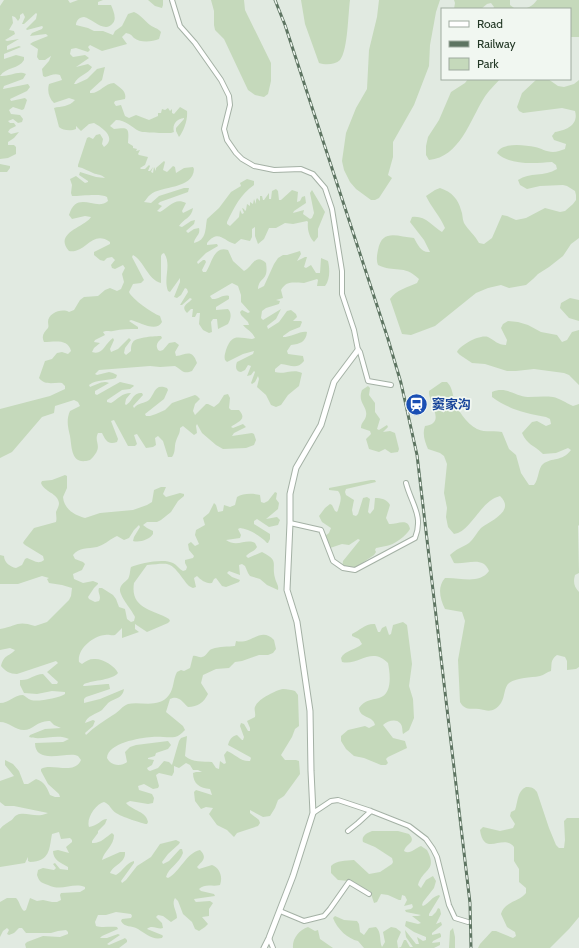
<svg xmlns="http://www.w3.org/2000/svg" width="579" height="948" font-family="Cabin,'Noto Sans SC',sans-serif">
  <rect width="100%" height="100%" fill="#e1eae1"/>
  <path fill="#c5d9bb" d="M4,0H68L70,3L78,0H103L98,2V5H111C113,10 117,18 113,23C105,34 93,19 84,17C79,17 76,21 76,25L88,28L94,31H103L113,35L115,31L122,26L128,14L134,12C141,15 145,21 150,25C154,28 158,28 161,32L159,39C152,42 140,43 134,38C131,35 131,34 126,33L122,37L127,44L102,51L90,45L88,47L90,50L88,52L76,48L71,49L70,54L73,57L85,55L89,58L76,67L88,64L92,67C89,74 78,75 74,84H76L87,79L97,69L105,67L102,80L90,91V93C99,94 105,83 114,83C120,88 127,91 125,99L115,101L114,103L116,106L121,105L125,116L129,118L136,115L149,120L158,116V113H161L162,109L165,110L168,108L170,111L172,109V113L174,114L180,107L187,111C188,119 184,131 179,137L176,131V128L184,119V118C176,119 172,125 174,132L171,133C165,133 143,133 139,131C131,127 126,120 116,120L110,126L114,129C129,127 129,128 128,143L133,146V148L137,149L136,151L140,150L138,154L139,155L148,157L145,165L140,168L141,169H145L149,165L150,166L148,171H150L153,167L151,172L153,173L154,167L156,171V168L164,161L165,162L163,170L167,172L173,166L175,167L176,173L184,168L193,167L194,169C193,190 161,185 150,195C148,196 146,200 144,202L151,203L159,196L184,188H189L188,192L160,202L158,204L162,206L157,211L160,212C169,207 175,197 186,203L182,211L183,213L193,208C192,218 183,219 179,226L182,227L191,221L195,220L194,224L186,231L188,233L194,229L199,228C201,235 194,237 194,243C207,240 205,229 207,219L219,208L231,192L241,186L240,183L247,179L254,181V185C240,195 235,206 227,222V224L230,226L239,217L240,210L242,214L244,213L242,208L244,209L245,211L246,210L247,204L250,206V202L253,204L254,199L256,204V200L257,198L260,201V196H262L263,200H264L269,193V199H271L272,191L276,189L278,191L279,200H281L292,190L298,192L297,202L300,201L302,197L305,196L306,203L294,211L293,213L304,210L303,214L310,219L312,218L314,213L310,193L312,190L325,212L318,229V237L314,242C309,237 307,228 308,222L307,221L293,224L285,223L276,228H269L264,239L258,244L255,236V227L252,229V237L250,241L241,239L235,244C223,241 219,229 207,243V245L217,244L218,246L206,253L197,262L198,264L203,260H205L206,262L202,270L203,272H206C212,263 214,245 228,250L233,261L244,271C252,268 255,252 266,263C269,282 259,276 258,289L264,286L274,264L278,258L283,255H287L300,251L301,254L297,261L305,257H307L304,267L306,268L311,265L316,273H320L321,258L328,261C330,269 330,280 325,286H317L318,280L317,279C313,280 308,282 304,283C294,283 287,280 281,290L283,298L276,300L280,301L279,304L266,308L262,311L261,318L263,320L281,309L276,319L267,326L268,329L279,322L287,311L291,310L296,314L297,317L293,321H301L302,322L300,327L290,331L283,336V337C291,337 302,330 307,332C306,342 300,344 291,345L287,351L288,354L303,356L304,361C297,370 290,365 281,364L275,369V372C284,375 293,368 302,373L299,386L288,395L281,405L276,407L271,405L266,395L257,387L259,379L258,376L255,382L252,384L251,383L255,372L254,371L251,375L247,376L251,366L248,365L245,370L241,372C236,372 235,367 237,362L253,354L254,351L243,354L227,362L225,360C224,356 225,354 226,350C232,333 238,338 252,339L255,338C252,331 247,330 243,325H249L248,322L241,315L240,312L242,310L248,313L250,312L241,302V295L238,286L232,283L210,296L212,299C218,300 223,294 229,296V299L216,307V310L228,309C232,313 231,319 228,324L218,329L217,319H213L211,322L212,332L209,333L203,330L199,324L200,313H197L195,317H192L193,309H191L187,313C180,306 188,304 192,299L190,298L182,305H180L188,292L187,289L185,288L181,295L177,298L174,297L180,282V278L170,292L168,291C163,278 172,265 164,253L162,254L161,256V283C148,280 144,261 133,255L132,257L144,280L141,283L133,284L129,292C132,299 152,313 160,316L162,322C156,333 140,322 131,320L129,321L138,327V329C129,329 122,329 113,331C109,332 107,330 103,332L105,335L95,340L94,342L100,343L94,348L92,352C103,356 105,343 113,338L114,340L110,349L111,352L118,349L129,338L131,340L125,348L124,353L126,355L131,351C131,349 131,344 133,342C136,337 156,336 161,336L162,338C158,342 155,344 158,350L160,351L163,350L169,343L175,342L179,345L175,352L176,356C186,355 192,348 197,363L192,371C183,375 181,369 175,366L160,367L150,366L99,370L95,374L97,375L109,372L113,373L117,375L116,378C107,381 97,379 89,385L90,387C96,385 103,380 109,383L95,391V394L97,395L120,382L133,385L134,386L130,389L122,390L107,400V402L111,403C118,399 122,393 131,393L126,399L125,404L126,405C133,401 132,393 142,393L143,395L133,406L134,408C139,402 144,404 149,400C155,394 154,383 167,388L168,390L164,399L145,414L146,416H150L156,414L165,410L172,403L195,395L197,396L200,399L195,404L193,411L195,415L206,404H208L214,407L219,403L224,395L228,394L230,398L229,408L231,410H239C248,420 237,422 231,427L233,428L243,424L246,427L234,433L232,436L252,433L254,434L256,440L254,445L246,448L223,449L216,445L202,433L197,424L196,426L197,433L194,435L183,426L180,428C180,434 178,435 176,441C174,446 176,452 172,457H168L163,441L158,436L155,438L156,445L153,447L146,448L137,434L134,435L137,444L135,446H128L114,420L111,421L118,439L117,442C108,445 106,441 102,433H98C93,443 105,446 90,460C71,466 72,448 70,436C68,427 66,420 70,411L80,406L78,402L74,400L55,406L54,413L42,417L12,452L0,458V409L50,396L65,389V386L62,383C54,382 45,386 39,378L45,361L52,359L57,353L62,352L68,354L71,351C68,338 54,342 44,342C41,336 44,332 48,328C49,326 48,324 48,322C48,313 62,308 69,312L74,310L80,300L84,297L98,296L105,290L110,288L117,291L121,289L124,282L122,274L125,268L123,265L115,269L112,268L111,265L115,260L112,257L107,258L104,261L100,260L94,255V252L110,244V242C92,229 86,254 69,251C53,233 85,227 91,217L85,216L72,219L69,215C77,189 96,212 108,201L107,197C101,193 81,196 72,196L71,193L72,185L70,179L76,176L85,183L88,182V181L79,175L80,172L96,177L105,178C101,174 98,175 93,173C88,171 84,168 78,167V165L87,138L89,137L93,139L96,135L100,134L103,139L102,144L104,147C117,138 103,128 94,123L89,124L81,131L76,126V129C72,131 63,131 59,127L54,108C61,106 69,107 75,100L69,98L54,103C49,98 47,91 49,84L62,80L60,75C54,73 50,76 45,77L43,76L42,69L49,61L51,56L45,60H39L37,57L38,49L30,44L33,42L48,36L46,34L30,36L32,33L42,29L43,27L42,26L27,30L26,29L36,19L37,14L36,13L24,24H22L25,17L23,13L20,15V18L18,21L15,17L12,16L13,23L9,30L14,31L15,34L5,40L7,41L19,39L7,46V50L19,46L21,47L4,54V59L16,55L24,57V60C19,69 6,67 0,76C9,77 18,70 26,74L23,79L4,86L3,89L28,84L30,87L27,91L10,99L11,101L25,98L27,100L24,109L22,110L13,107L9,110L11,114L20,115L23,119L22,122L18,123L13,119L8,121L10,123H14L16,126L10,129L8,132L11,134L19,132L14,138L8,142V145H14L16,147V154L8,158L0,159V6Z
    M148,0H163V5L162,8L155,6Z
    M211,0H244L245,10L271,63V81L268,94L264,97L255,95L248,90L224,39L215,30L214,25V11Z
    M301,0H350C348,14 348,50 340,60C335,65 325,65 319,63L305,24Z
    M379,0H440L436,12L430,45L429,66L414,105L393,142V157L388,175L392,178L379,198L375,200H371L356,189L350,182L344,170L342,161L346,133L356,108L367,89L369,50L377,17Z
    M454,0H510V5L514,8L519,9H493L494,7L491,3L487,4L481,9H454L455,3Z
    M537,0H579V37H570V9H520C527,9 533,6 537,0Z
    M468,79H500C495,85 488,91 484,98C470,120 460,157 429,160L426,155V146L428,137L439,120L451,92L465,83Z
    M537,79H548L558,86L564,87L574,84L579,80V238L571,244L563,256L549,267L538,274L533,279L526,285L509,288L501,285L488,288L476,293L435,326L411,335L402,334L390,299C396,290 408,287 417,283L419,279C404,264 394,273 378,265C376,260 377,255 378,250C382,228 398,237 414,238C418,245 421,253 430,252L424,240L410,222L412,217C425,215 432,226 442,232L445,228C440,216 431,207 426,196L435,190L440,188C452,192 458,199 461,210C463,214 462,219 464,223C468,230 475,235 479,243L484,244L492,238L502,215L507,216L516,220L526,218L545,208L560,212L565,211L573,204L576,200V195L575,191L567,186L563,185L540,186L527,189L520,185L518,180C530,172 544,177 557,169L556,165L552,162C536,163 510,166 497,153C502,142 524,145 535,147C541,148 546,152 553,152C557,152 561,150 565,149L566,144L554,140L552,136L555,132C566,130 579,125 575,111L562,108L523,113L519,111L517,107L522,93Z
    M0,164L10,166V168L7,172H0Z
    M570,298L579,300V321L569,318L560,308L561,303Z
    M508,321L518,322L528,325L541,332L557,335L562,342L567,340L572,332L579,330V385L569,375L564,373L534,369L516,371H507L485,364L472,363L460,355L457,352C460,345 480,334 488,337C494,340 498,345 506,345L507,340L501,328L503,324Z
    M442,382H447C452,387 452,392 454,399C458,411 466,423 477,429C486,433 494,430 502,432L509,449L516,455L521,473L529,485H534C539,479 538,468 543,464C552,457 562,462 571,450L568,448L556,453L543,454C534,445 527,445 522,433L532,422L537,421L546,426L551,424L550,419L546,417C525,413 510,410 492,397V392C506,386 515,396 528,397C536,397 544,396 553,397C559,398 566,403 573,406L579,404V525L578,526L579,573L575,575C573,582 574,587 579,592V667L576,669L567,670V661L565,657L557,655C550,660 552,664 551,671C547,672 544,675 540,676C530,678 518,677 509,683C504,687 505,697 501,703C494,713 488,711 479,709C471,708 465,711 460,702L458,660L465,621L462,612L445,609C440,599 437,587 445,578C459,577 479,585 489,571C483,555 466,565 454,563L450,555C456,549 463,547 469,543C474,539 477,532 481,528C490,521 516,511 500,496C480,501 471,532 454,534L448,527L446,517L447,508L444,493L447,464L444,456L440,453L428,449C425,442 422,434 425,426C447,423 428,403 429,391Z
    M368,386L370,388L369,395L375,403V412L380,419L377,429L379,430L387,425L388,427L383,432L390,431L395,433L399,449L398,452L391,453L385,449L379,452L369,449L366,439L371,434L370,431L361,428C361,422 365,421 366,416C368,406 357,403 362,390Z
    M65,475L67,476V488L63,497C64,509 74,515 85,518L100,513L133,510L147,505L152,502L154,490L161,487H166L163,494L166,497L180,493L184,494V496L178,501L171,512L161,520L157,522H147L143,525L147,528L153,531V534C150,539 140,543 133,541L134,537L140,527L139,525L134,530L129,538L124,540L117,536L115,537C109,540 104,545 97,547C88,549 79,547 73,555L75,559L83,562L85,564L82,570L73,574L74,579L83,583L93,581L98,583V584L94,588L88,597L89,599L95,602L99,601C102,596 97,593 99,588H102L113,595L116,599L119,607L125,609L127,619L131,622L134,621L135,617C132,610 119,596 120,589C121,584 125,582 128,579C130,576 130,570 131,567C140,563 164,558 173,563C177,565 179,569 183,571L186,570L187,567L185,563V560L193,558L194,556L189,550L188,544L191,542L195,546L199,544L195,535L196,530L205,525L203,518L209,513L214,503L216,505L218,512L223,511L224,505L230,507L235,505L237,497C243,493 253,493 260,495L261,502L264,503L268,501L275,492L277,493L276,499L279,503L278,509L266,519L277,517L280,520L278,525L269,527L257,519L254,521V524L270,534V539L268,543H267C261,536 249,529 240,528L238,529L241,535L240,538L226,540C237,548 246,538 255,543L257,547C254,552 249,552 246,556L248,558L262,552C280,561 271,563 275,578C276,583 279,585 278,590L267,585L260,579L250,576L248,573L245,566L242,564L239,565L240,575L229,571L227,573L232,577L240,580L239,582L226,587L222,586L216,578L214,579L212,583C206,584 201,580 197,576L194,578L196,587L193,588C188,586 187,584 184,580C170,561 170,563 147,565L134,583C130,609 152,609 169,619L170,621L168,623L147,632L135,624V629L139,632L122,638V628L115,635C111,636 109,634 105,635C93,636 77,649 79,662L82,664C86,661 89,659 94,659C102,658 115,666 118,673C113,680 94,680 84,684L83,686H85L107,684H109L110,689L86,697L84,699V703L100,699L124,689C123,697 117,698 111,701C107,703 105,707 102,710C96,714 87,716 85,723L93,720L95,721L93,726L85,733L86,735C94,727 104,721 113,715C119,712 122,706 128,704C140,701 159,709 169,695C174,689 173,679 177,672L181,670L184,671L190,668L193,656C196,655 199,658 202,657C207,656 208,650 212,649C220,646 228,647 235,646L236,641C251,645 261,626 274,640L276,649L273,653L268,655H259L242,661L235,662L229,668L216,669L203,675L201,683L208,694C204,702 198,707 188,707C182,702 179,695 170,699L166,712L183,726L185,730C182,733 179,736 175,737C168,738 159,736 152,737C139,738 108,743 107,758C111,766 121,767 127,762L125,752L130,747L136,745L168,741L171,745L168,749L156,753L155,756L148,758V759L154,760L152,765L147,768L148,770L150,771L158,768L164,761L169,762L172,765L179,741L181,738L187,736L185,756C193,763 203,761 212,762L216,768L219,769L220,761L224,764L226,763L224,755L227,751C235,754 241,762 250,761L251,758L250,757L228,745C229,740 232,736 237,735L242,740H243L244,737L240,726L241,723L244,724L248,731H250V728L247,721L255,717C256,712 253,709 256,705C259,699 276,690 283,689C287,689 292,690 295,691L298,695L299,726L295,729L292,737L281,755L285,760H296L299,761L300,774L284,796L278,800L275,808L270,816L263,817L250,810V813L259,820L260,823L258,826L237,833L234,837L227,830L217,825L209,814L213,808L206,807L201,809L195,801L194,792L196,790L212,795L210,789C200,788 193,784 193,773L196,772H202L198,770H193L190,765L186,763L179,768L174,766V772L172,776L159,773L156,775L159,786L158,788L153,789L144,784L138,786L139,790L152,794L154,798L153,803L148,804L130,801L126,803C133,811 146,811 148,822L147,824C143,824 120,816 116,813C111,810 110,804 104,802C96,804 86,818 89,827C98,826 101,819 107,819L105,824L98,831V833L92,841V843C100,844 106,837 112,833L114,835C114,846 104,851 102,860L120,852H125C126,863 113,865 110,873L116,875C123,871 126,863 134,861V863L121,881L122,883L126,880L137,866L151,857L160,844L176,840L180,842L179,844L168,854L162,862L163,864L169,861L180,849H182L183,853C179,864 169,867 166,877L168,878C180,872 186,853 200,850C208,858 202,861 197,867L199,869L212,865C220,868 223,877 220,885C212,887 205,883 199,889L201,891L214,894L215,896L194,899L195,901L196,902L210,901L213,903L209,909V916L202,917L208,924L205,927L199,931L195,929L192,922L183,914L178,901L175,898C171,905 177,911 177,918L171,922L163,916L158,915L156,917L162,923L163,928C158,930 152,924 147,929L162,935L163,936L162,938C152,940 146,934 138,929C131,925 125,928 121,921L122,919L131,918L132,916L131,914L116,912L106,915H98L95,922L96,926C102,928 110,926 117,927L118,929L102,936L100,938H107L118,934L120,935L107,944L109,945L123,939L125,938L127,940V942L119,948H26L25,944L27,942L43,936L60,937L68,934V932L66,930L58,931L51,933H26L22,928H19L14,933L9,935L7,934L9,930L7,928L3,931L0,937V902L7,898H16C20,902 20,908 24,911L26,910L30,898L37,901L43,900L52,902H57L61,900L60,895L61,893L80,892L85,889V887C72,882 62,892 48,885C42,883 39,882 37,875L38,870L43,868L54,870L56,868L53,864L55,863L60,869L68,870V867C61,863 53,860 53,851L58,850L69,853L66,847L72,842V840L70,838L61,839L59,832L52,834C49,850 50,861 30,862L28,861V857L25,863L0,867V829C3,825 6,824 10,821C13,820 14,816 17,815C26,811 36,819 48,813L14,806H5L0,802V781L14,776L5,765V760L13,764L19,771L24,784H28L36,779C45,782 47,788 50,795L55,797H60L59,794L48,784L41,771V769C51,762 74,776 81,760L78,756L75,755C63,753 35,764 35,743L63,742L69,739C57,733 42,741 29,737L30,735L45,729L61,728L54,725L50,721C38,720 33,730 24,730C15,730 9,722 0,722V703C9,703 14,695 23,695C25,696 28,699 31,700C38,702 59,698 65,694V692L52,691L37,694L24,693L20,685V680C29,681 34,674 43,674L52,684H57L58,682L47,672L58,663L56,661L17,674C10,674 5,671 1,666C4,654 9,657 15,650L10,648L0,650V629C17,626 17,620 35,626L47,622L69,600L71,596L72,588L62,585L49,583L47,579L49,578L42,576L18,584H0V555L4,556C4,562 10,567 16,568L22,565L25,559L27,558C33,560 38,565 44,560L43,556L25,545L23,543L24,541L34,528L56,522C57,518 56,516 56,512C57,509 59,507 59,503C58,493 44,492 41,483L42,481L52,480Z
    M371,480H375L376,482L346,489L345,492L346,495L354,500L352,510L353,515L356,516L358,514L363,498L367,497L370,499L368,512L370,514L374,509L375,498C381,498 387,499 390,505L386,518L389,524C396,525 408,517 410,529C406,536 394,545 386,546C382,547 380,547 376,548L375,550L376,552L374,555L352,570L347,571L342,569L343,561L360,540L358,539L349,545L342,544L330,548L328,546L325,536L329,533L331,528L322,522L319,516L325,508L330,504L332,505L335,511L337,512L338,510C340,503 343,497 338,491L329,490V488Z
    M403,622L407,625L412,664L409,686L413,699L414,718L409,730L403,734C402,731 403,726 400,723C396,718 387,721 383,725L393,738L405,741L407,748L388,757L386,759L388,763L386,765H381L364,758L354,756L346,749L341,741V736L348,730L365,726L369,728L375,725C373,715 360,719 359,708C365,700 371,700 379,698C393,694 390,673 388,663C371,646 359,666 342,662L341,658C345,650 356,650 362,644L359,639L352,636V634C360,630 366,623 375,624L378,632H380L382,628L386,626L389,635L391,634L393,625Z
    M526,787C532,787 534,788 537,792L549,828L556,845L559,848H564L565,840L564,821L567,818H579V917L569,929L550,948H478L480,944L492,931H496L513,938L516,936L515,932L507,927L501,914C505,901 519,902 526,893V888L519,882V869L514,861V847C503,833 484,858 480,830L483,827L500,831L513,828L515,824L510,816L511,812L515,810C518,802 517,791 526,787Z
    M372,831H398L409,834C417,843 406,843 404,851C410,855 415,848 421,846L427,850C438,871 423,868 418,885L421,888L426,880L433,876L436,881L434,888L423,902L422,905L423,906C430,903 431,897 439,895L440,896L429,914V916H432L436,912L438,908L440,909L441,914L436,924L441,922L442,925L432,933V935L440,933L441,935V937L433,941L432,943L440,942V945L434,948H364L358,941C348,939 337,929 333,918L335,916L344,920L357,921L359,924L360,932L364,935L369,928L376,927C382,933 379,941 382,947L385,942L383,932L391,927L396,928L401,932L397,941L398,948L401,947L404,940H406L410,947H413L406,937L405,930L416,944H419L417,937L423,941L426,940V937L414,932L405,926L406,921L418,924L421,923L412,916H418L421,915L406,912L405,910L411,909L413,907L412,904L404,906L407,900L405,896L402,895L401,900H399L388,895L381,894L377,902L374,903L370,891L348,881L338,880L331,873V866C337,860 345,861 354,860L369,874L380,872L392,864L393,862L392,858L375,847L363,842C361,836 367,833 372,831Z
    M308,927L315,931L318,930L320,939L333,948H293C292,939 299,930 308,927Z
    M453,928L455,937V948H449L450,931Z"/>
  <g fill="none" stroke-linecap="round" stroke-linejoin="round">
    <defs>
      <path id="minor" d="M172,0L180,26L195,43L221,80L229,96L230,105L224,129L227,140L236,153L242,159L254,166L274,170L301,169L313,174L325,188L332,209L342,271V294L354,330L358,350L360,352L368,381L391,385
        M290,523L321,530L333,561L343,568L355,570L415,538C424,516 411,503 406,483
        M313,813L331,801L338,800L371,811L409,826L426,839L433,849L437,857L449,905L455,918L468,922
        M348,831L358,823L371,811
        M280,911L304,921L324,916L330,909L349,882L369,894
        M269,938L273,948"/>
      <path id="tertiary" d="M264,948L269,938L293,876L313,813L311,771L310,711L297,622L287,590L290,523V494L296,468L321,425L334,382L358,350"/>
    </defs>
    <use href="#minor" stroke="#a4b1a5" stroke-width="6"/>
    <use href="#tertiary" stroke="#a4b1a5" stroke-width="7"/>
    <use href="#minor" stroke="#fff" stroke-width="4"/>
    <use href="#tertiary" stroke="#fff" stroke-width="5"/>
    <defs>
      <path id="rail" d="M275,0L285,25L388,339L401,383L417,455L470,903L471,948"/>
    </defs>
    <use href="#rail" stroke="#5d7461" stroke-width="3"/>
    <use href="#rail" stroke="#f1f7f1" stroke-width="1.5" stroke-dasharray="4.5" stroke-linecap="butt"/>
  </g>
  <defs>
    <symbol id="station-disc" viewBox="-11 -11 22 22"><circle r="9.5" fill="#1a4fb4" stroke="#f1f7f1"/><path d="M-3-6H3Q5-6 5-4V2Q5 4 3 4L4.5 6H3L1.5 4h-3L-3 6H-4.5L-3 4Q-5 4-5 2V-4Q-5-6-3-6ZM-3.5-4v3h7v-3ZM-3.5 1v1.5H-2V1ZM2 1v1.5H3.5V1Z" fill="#fff"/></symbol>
  </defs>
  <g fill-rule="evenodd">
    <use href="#station-disc" x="404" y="392" width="25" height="25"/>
  </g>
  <g text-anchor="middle" stroke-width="3.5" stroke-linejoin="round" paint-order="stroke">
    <g font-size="13" font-weight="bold" fill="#164399" stroke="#f1f7f1" text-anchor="start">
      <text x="432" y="409">窦家沟</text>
    </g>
  </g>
  <rect x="441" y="8" width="130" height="72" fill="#f1f7f1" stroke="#9faba0"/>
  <rect x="449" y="21" width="20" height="6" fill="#ffffff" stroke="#9faba0"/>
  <text x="477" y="28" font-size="12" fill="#233826">Road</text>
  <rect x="449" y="41" width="20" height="6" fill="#5d7461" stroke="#9faba0"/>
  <text x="477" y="48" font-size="12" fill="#233826">Railway</text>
  <rect x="449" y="58" width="20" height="12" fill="#c5d9bb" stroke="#9faba0"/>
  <text x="477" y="68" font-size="12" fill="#233826">Park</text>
</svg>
